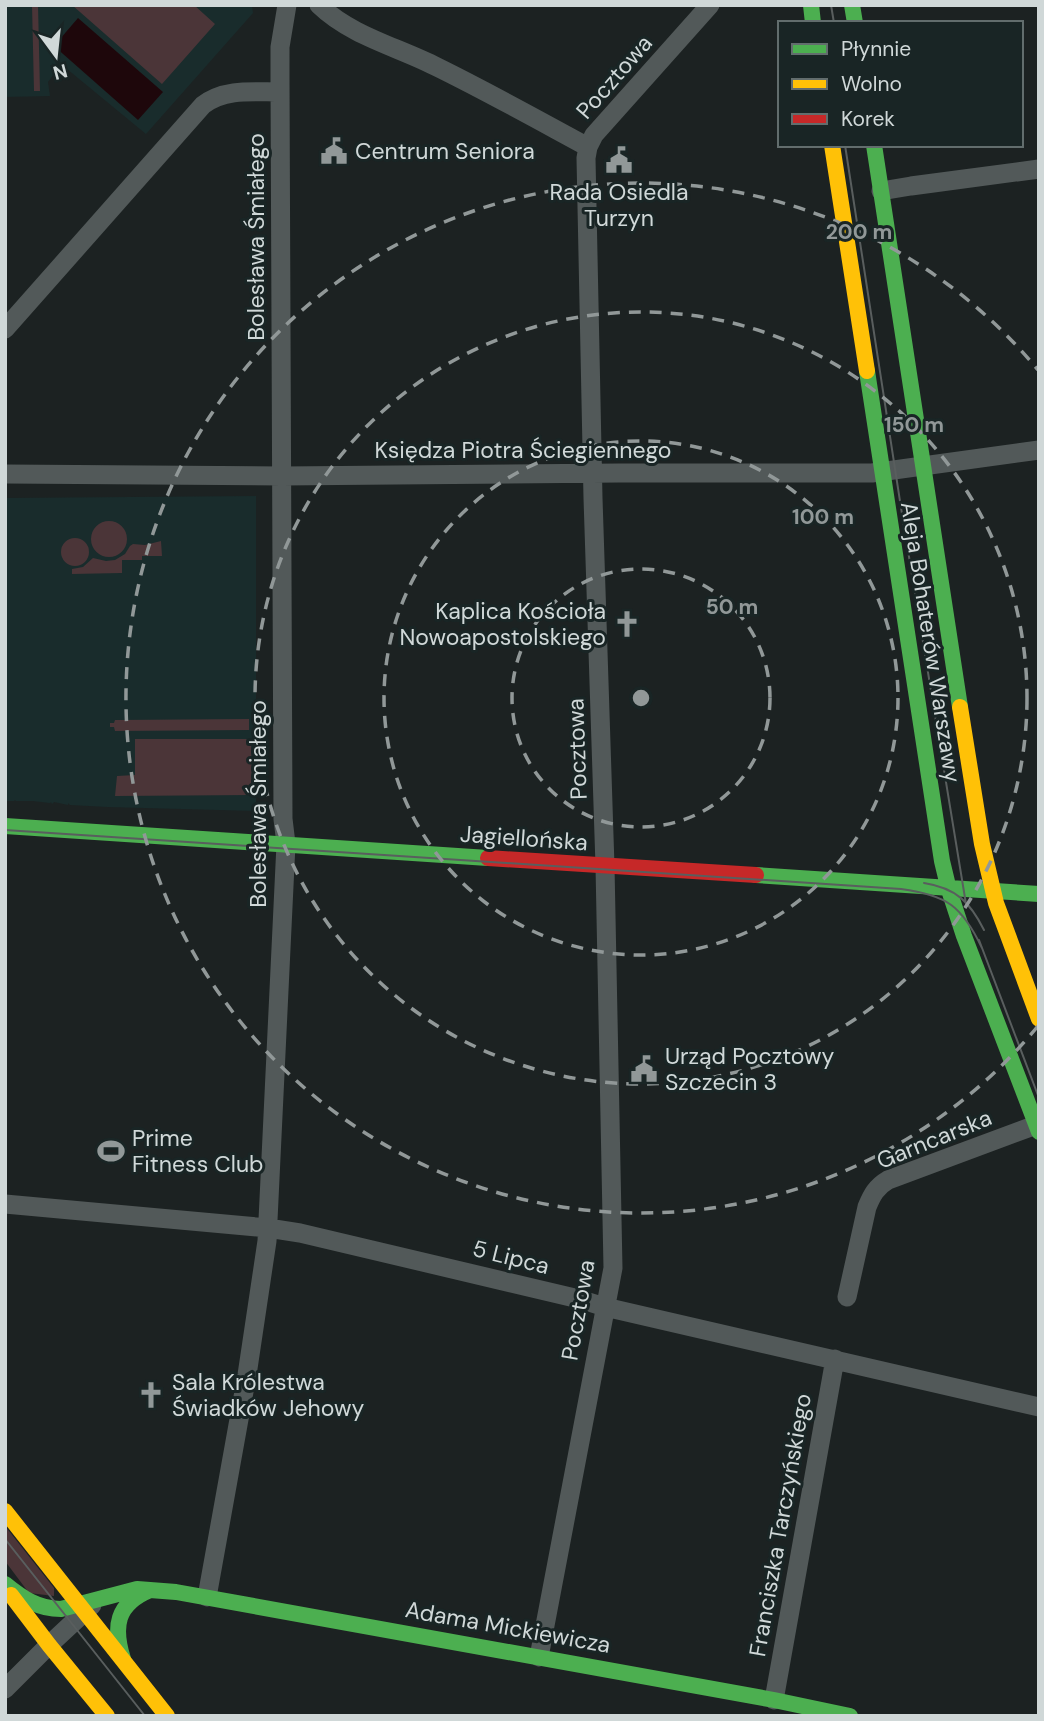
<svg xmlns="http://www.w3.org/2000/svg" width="1044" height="1721" font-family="'DM Sans',sans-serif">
  <rect width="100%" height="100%" fill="#1c2222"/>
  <path fill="#192c2c" d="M5,5H252L253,13L146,134L61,64L48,82L50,96L5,97Z
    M256,496V811L107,807L70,805L68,803V805L54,802L52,804L51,802L50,803L33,801H16L15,800L14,801H5V498Z"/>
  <path fill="#4b3538" d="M32,5H38L40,91H34Z
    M72,5H194L215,24L162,84Z
    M91 539a18 18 0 1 1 36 0a18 18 0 1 1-36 0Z
    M61 552a14 14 0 1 1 28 0a14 14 0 1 1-28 0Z
    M161,541L162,556H142V560H122V573L72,574V569L83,567L93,558L106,561L115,560L125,554L130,546L133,544L145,545Z
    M249,719V730L115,731L114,727H110V723H114L115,720Z
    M135,739H251L252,795L115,796L117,776L135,775Z
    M5,1526L54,1588V1596L29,1593L5,1561Z"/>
  <path fill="#1e070b" d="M78,18L163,92L138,120L54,46Z"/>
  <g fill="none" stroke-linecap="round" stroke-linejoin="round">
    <path stroke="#525959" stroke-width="19" d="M319,5C351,36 398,47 437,67C488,92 538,120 588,147
      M881,191L911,186L1039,169
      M5,329L203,105C225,88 254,92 280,92
      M5,474L282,476L619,473H872L1039,450
      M5,1204L268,1228L300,1233L579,1299L605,1307L1039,1407
      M847,1297L867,1207C872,1195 876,1187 888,1180L1036,1125
      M207,1597L247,1375L267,1241L286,844L283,819L280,80V47L287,5
      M539,1657L613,1268L605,866L593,498L586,158L588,147L594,135L710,5
      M5,1689L49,1645L92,1605
      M774,1700L835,1359"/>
    <path stroke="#4caf50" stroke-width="16" d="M811,5L813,23
      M852,5L855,23
      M874,145L960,707
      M867,371L942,861L949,890L964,936L1039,1132
      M5,826L488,858
      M756,875L1039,894
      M5,1584C22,1598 38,1609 61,1609L137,1589L176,1592L774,1700L850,1716
      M123,1659C113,1627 116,1604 150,1590"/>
    <path stroke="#ffc107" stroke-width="16" d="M832,145L867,371
      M960,707L982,844L996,903L1039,1019
      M5,1511L167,1716
      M11,1595L49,1645L107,1716"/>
    <path stroke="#c62828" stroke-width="16" d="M488,858L756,875"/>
    <path stroke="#595e5e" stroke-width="2" d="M831,5L834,23
      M845,145L902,514L966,904
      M5,830L901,889C947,895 962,906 982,948
      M924,883C956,888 970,902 984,930
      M979,940L1039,1098
      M5,1539L145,1716"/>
  </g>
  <g fill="none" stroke="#919898" stroke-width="3.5" stroke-dasharray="12 9">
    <circle cx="641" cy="698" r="129"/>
    <circle cx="641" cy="698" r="257"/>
    <circle cx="641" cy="698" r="386"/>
    <path d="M1038 1026A515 515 0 1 1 1038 370"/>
  </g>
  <defs>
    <symbol id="civic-bare" viewBox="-9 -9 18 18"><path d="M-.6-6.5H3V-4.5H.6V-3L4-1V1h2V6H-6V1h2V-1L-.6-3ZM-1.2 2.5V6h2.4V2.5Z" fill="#919898" stroke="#192525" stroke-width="2.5" paint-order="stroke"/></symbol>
    <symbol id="church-bare" viewBox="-9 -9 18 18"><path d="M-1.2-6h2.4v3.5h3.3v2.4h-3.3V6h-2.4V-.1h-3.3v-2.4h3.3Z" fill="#919898" stroke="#192525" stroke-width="2.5" paint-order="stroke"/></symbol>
    <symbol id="stadium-bare" viewBox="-9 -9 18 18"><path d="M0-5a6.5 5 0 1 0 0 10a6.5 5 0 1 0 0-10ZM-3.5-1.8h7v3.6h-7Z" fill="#919898" stroke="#192525" stroke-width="2.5" paint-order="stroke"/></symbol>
  </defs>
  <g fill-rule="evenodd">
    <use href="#civic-bare" x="315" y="132" width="38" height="38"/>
    <use href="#civic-bare" x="600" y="141" width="38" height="38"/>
    <use href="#church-bare" x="608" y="605" width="38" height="38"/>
    <use href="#civic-bare" x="625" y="1050" width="38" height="38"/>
    <use href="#stadium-bare" x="92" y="1132" width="38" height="38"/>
    <use href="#church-bare" x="132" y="1376" width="38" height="38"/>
  </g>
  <g text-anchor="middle" stroke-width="6" stroke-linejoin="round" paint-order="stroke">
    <g font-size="23" fill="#d0d8d8" stroke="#192525">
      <text transform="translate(614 77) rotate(-49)" y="8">Pocztowa</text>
      <text transform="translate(256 237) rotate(-90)" y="8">Bolesława Śmiałego</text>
      <text x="523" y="458">Księdza Piotra Ściegiennego</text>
      <text transform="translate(931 642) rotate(81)" y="8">Aleja Bohaterów Warszawy</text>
      <text transform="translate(577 749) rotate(-92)" y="8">Pocztowa</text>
      <text transform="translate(258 804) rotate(-90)" y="8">Bolesława Śmiałego</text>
      <text transform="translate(524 838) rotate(4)" y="8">Jagiellońska</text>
      <text transform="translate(934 1139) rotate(-22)" y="8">Garncarska</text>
      <text transform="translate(511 1257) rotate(14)" y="8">5 Lipca</text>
      <text transform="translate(578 1310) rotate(-80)" y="8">Pocztowa</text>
      <text transform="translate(780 1525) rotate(-80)" y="8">Franciszka Tarczyńskiego</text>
      <text transform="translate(508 1627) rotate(10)" y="8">Adama Mickiewicza</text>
    </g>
    <g font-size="23" fill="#d0d8d8" stroke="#192525" text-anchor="start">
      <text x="355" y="159">Centrum Seniora</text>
      <text x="619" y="200" text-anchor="middle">Rada Osiedla<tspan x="619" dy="26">Turzyn</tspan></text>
      <text x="606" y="619" text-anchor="end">Kaplica Kościoła<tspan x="606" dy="26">Nowoapostolskiego</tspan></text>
      <text x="665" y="1064">Urząd Pocztowy<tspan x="665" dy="26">Szczecin 3</tspan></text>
      <text x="132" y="1146">Prime<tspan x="132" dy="26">Fitness Club</tspan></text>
      <text x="172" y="1390">Sala Królestwa<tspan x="172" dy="26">Świadków Jehowy</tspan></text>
    </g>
  </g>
  <circle cx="641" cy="698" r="10" fill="#919898" stroke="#192525" stroke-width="3.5"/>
  <g font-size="21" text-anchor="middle" font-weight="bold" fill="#919898" stroke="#192525" stroke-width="6" stroke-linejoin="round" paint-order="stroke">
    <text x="859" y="239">200 m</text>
    <text x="914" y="432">150 m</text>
    <text x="823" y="524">100 m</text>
    <text x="732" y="614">50 m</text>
  </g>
  <rect width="1044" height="1721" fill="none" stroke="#d0d8d8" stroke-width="14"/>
  <rect x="778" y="21" width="245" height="126" fill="#192525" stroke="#626d6d" stroke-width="2"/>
  <rect x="792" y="44" width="35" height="10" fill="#4caf50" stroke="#626d6d" stroke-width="2"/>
  <text x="841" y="56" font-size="21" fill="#d0d8d8">Płynnie</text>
  <rect x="792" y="79" width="35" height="10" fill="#ffc107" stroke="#626d6d" stroke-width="2"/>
  <text x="841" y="91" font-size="21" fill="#d0d8d8">Wolno</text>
  <rect x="792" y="114" width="35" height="10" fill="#c62828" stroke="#626d6d" stroke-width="2"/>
  <text x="841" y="126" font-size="21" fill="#d0d8d8">Korek</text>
  <g transform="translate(56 56) rotate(165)" stroke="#192525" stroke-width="5" paint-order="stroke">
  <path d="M0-5L12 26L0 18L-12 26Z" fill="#d0d8d8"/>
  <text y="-10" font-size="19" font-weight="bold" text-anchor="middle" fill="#d0d8d8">N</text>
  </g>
</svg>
